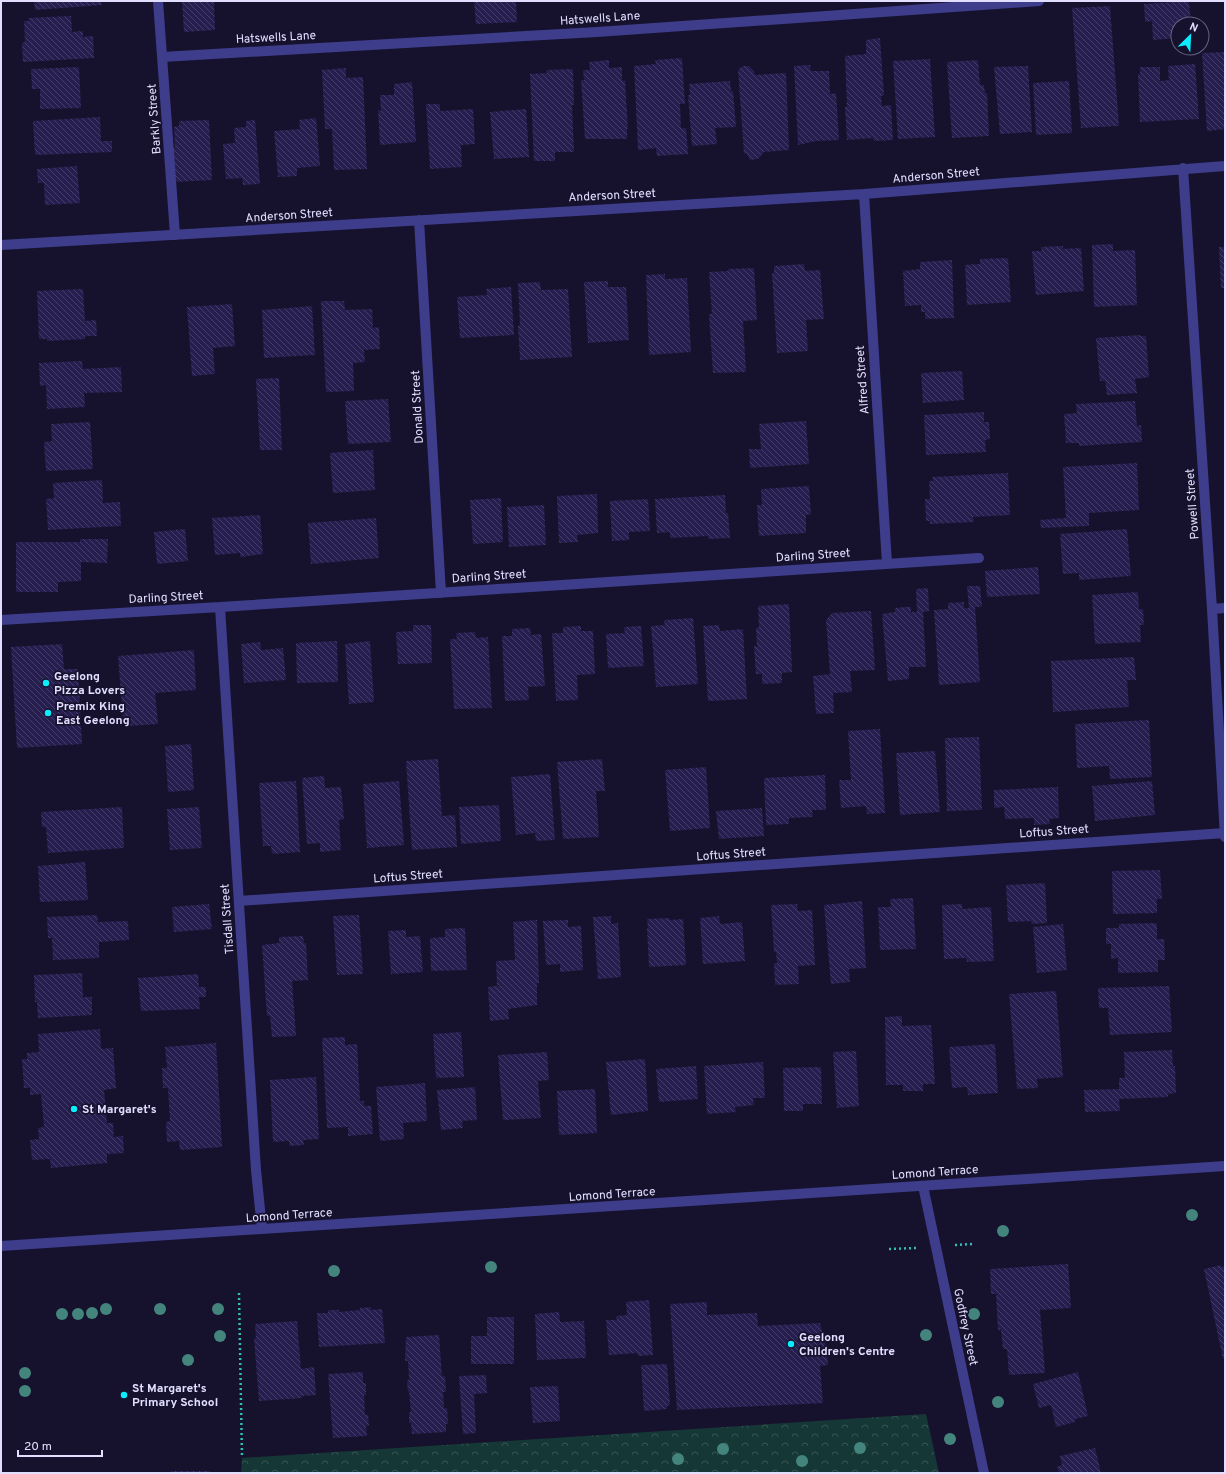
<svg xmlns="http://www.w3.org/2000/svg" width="1226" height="1474" font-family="Overpass,sans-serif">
  <defs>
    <pattern id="park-crowns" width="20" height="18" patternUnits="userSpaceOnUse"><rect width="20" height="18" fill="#153735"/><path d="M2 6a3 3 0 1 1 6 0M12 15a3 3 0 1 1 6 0" fill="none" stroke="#375453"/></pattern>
    <pattern id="building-back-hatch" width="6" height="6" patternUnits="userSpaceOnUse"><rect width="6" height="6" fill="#261e4e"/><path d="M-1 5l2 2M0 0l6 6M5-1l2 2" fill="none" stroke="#453e69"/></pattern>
  </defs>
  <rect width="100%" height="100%" fill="#16122d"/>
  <path fill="url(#park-crowns)" d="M926,1414L939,1473H241L242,1458Z"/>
  <path fill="url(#building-back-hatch)" d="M34,1H101L102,5L35,10Z
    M182,1H214L215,30L184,32Z
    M474,1H516L517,22L476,24Z
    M1189,1L1191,24H1178V38L1153,40L1152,21L1145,22L1144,4Z
    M1110,6L1119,126L1081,128L1072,8Z
    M71,16L72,32L83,31V37L93,36L94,58L23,62L22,43L25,42L24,21H29L28,18Z
    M880,38L884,95L881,96L882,106L891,105L893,140L874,141L873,138L847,140L845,107H847L845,56L866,54V40Z
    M1225,52V129L1207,131L1202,53Z
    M682,58L685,104H680L681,128H686L688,154L657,156L656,148L638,150L634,66L656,64L655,60Z
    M930,59L935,137L898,139L893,61Z
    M609,60V68L622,67V81L625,80L628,129H627V139H585L581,80H584L583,70H590L589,62Z
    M978,60L980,85H984L985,93H987L989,136L952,138L947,62Z
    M1195,64L1199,119L1140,122L1138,74H1140V67H1160V81L1169,80L1168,66Z
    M810,65L811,71H829L830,94L836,93L839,140L816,141L798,145L794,66Z
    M743,66H749L754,71L755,75L786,73L789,150L764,152L758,159L750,160L746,153L744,154L738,70Z
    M1028,66L1032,132L1000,134L994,67Z
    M79,67L81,108L40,109V89H32L31,69Z
    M346,68V78L363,77L367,169L334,170L332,129H325L322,70Z
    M573,69L574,105H572L574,152H555V161H534L530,74L547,73L546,70Z
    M730,81L731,91H733L736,127L715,128L717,144L692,146L688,95H690L689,84Z
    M1069,81L1072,133L1036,135L1033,83Z
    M412,82L416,142L380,145L378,110L381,111L380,95H394V84Z
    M426,104H440V111L473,109L475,144L461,145L462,167L430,169Z
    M526,109L529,157L494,159L490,112Z
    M100,117L101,141H112V152L35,155L33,121Z
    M316,118L320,166L297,168V176L278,177L274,131L300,129L299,120Z
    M209,120L212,180L175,182L173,148L175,147L174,127L179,126V121Z
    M255,120L260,184L243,185L242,178L226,179L223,144L235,143L234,128L246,127V121Z
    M77,166L80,203L45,205L44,183H38L37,169Z
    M1113,244V251L1135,250L1137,305L1094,307L1092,245Z
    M1063,246V249L1081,248L1084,291L1036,295L1032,251H1042L1041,247Z
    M1219,247H1225V288H1221Z
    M1008,258L1011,302L967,305L965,265L980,264V259Z
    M952,260L954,318L925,319V312H921V305L905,306L903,271L920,269V262Z
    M804,264L805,271L820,270L824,319L806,320L808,351L777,353L772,273H774V266Z
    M754,268L757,320L743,321L746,372L713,373L709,314H712L709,272L728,271V269Z
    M665,274V279L687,278L691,352L649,355L646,275Z
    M608,281V287H626L629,340L588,343L584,282Z
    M540,282L541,290L568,289L572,357L520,360L518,326L520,325L518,283Z
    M511,287L514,335L460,338L457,297L487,295L486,289Z
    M83,289L85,321L96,320L97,336H85V339L47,341V339H39L37,291Z
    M321,301H344L345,310L372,309L373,328L379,327L380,349L364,350L365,362L353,363L354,391L326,392Z
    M232,304L235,346L213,348L215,374L192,376L187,307Z
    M312,306L315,355L264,358L262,310Z
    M1140,335V336H1146L1149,377L1135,379L1137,393L1107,395L1105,381H1100L1096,338Z
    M82,361L83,369L121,367L122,392L84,393L85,407L47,409L46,385L40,386L39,363Z
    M962,371L964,400L923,403L921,373Z
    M279,378L282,450H260L256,379Z
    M388,399L391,442L348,444L345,401Z
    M1135,401L1137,426L1141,425L1142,442L1079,446V443H1066L1064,414L1077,413L1076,404Z
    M984,412V422H989L990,439L985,440L986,452L926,455L924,415Z
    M806,421L809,464L750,468L749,449H761L759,424Z
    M90,422L93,469L46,471L44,442L52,441L51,424Z
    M373,450L375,490L333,493L330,453Z
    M1137,463L1139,510L1089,513V526L1041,528L1040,520L1066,518L1063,467Z
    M1008,473L1010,515L973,517L974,522L930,524V521H926L925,499H930L929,481H933L932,477Z
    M102,480L103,503L120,502L121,526L48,530L46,499L54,498L53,483Z
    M809,486L811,514L806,515V533L759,536L757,505H762L761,489Z
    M597,494L598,533L577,535L578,542L559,543L557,496Z
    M725,495L726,513H728L730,538L708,539V536L670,538V532L657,533L655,499Z
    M501,498L503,542L473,544L470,500Z
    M648,499L650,531L629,532V540L612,541L610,501Z
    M544,505L546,545L509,547L507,507Z
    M260,515L263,554L240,557V553L215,555L212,518Z
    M376,518L379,558L311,564L308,523Z
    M185,529L188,561L157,564L154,532Z
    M1127,529L1131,576L1079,580V573L1063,574L1060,534Z
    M80,539H108L107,563L81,562V581L58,582V592H16V542H80Z
    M1038,567L1040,594L987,597L985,571Z
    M967,586H980L982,607H975L980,682L939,685L934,610L948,609V603L964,602V608H969Z
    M928,588L929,611L923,612L926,667H909V679L888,681L882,614L895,612V608L905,607H911V612H917L916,589Z
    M1138,592L1139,609H1143L1144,625H1140L1141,642L1095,644L1092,595Z
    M789,604L792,672L782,673V683L762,684V674H756L754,646L757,647L756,628L759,627L758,606Z
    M871,611L875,670L850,671L852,692L833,693L834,713L816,714L813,676L830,674L826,620L832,613Z
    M693,618L698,684L656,687L651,626L665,625L664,620Z
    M413,625H431L432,663L398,664L396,632L413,631Z
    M719,625L720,631L743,629L747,699L708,701L703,626Z
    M581,626V631H593L595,674L577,675L578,700L556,701L552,633H563V627Z
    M641,626L644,666L608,668L606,634L625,633L624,627Z
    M530,628L531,635L541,634L545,686L528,687L529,700L505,701L502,636H512V629Z
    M475,632L476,638L488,637L492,708L454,709L450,639H457L456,633Z
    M337,641L338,682L297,683L296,643Z
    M370,641L374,702L349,704L345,644Z
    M260,642L261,650L283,648L286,680L244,683L241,644Z
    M62,644L64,669H78L82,744L17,748L11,647Z
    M194,650L196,690L155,693L158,724L128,726V719H123L118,656Z
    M1134,657L1136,680H1127L1129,707L1053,712L1051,661Z
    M1149,720L1152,777L1110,779L1109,766L1077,768L1075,724Z
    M880,729L885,813L867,814L866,806L841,808L839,780H851L848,731Z
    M979,737L982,810L947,811L945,738Z
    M191,744L194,790L168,792L165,746Z
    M935,751L940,812L900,815L896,753Z
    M438,759L442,816L455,815L457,847L412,850L406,761Z
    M602,759L605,791H596L599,837L563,839L557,762Z
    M706,767L710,828L670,831L665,770Z
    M550,774L555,840L536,841L535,833L516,835L511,777Z
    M825,775L826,810H812L813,817L789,818V824L766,825L764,778Z
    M324,776L325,788L341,787L344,819L339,820L341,850L320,852V843L307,844L302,778Z
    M296,781L300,852L272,854L271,846H263L259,783Z
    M399,781L404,845L367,848L363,784Z
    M1152,781L1155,815L1095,821L1092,786Z
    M1058,787L1059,818L1049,819L1050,824L1034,825V818L1005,819L1004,807L994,808V790Z
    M499,805L501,841L461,844L459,807Z
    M122,807L124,848L48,853L46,827H42L41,812Z
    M199,807L202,848L170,850L167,809Z
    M762,808L764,836L719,839L716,811Z
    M85,862L88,900L40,902L38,866Z
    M1160,870L1162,899H1157V913L1113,914L1112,871Z
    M1045,883L1047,923L1032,924L1031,921L1008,922L1006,885Z
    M913,898L916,949L880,950L878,907H891L890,899Z
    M862,901L866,968L849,969L850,982L831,984L824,905Z
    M209,904L212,929L174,932L172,907Z
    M797,904L798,911L812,910L815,965L798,966L799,984L775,985L774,963H777L776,952H774L771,905Z
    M962,904V909L991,907L994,961L967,962L966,958L944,959L942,905Z
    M97,915L98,922L128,921L129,940L99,942V958L53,960L52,938H48L47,917Z
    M359,915L363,974L337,975L333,916Z
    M611,916V924L618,923L621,977L598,979L593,917Z
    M719,916L720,924L742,922L745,961L703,964L700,918Z
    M669,918L670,920L683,919L686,965L649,967L647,928H648L647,919Z
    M537,920L539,983H537V1005L508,1009L509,1019L490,1021L488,987L503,985H497L496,961L515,960L513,922Z
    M568,920V927L581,926L583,970L560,972V964L546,965L543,921Z
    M1157,923V939H1164L1165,960H1158V972L1118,973V958L1111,959V944H1106V928H1119V924Z
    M1063,924L1067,970L1037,973L1033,927Z
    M465,928L467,970L431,971L430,938L445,937V929Z
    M406,930V937L420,936L423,972L391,974L388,931Z
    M303,936L304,943H306L308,980L292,981L296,1036L272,1037L270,1016H267L262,945L279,943V937Z
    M82,973L83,997H92V1015L38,1018L37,1002H35L34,975Z
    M198,974L199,987H206V997H199L200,1009L141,1011L138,978Z
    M1169,986L1172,1032L1110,1035L1108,1008H1099L1098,988Z
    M1056,991L1063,1077L1037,1079L1038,1088L1017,1089L1009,994Z
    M902,1016V1026L931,1025L935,1084H923V1091H903V1085H886L885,1017Z
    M100,1029L101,1049L113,1048L116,1088L104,1090L107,1123H113L114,1137L123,1136L124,1153L107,1154V1163L51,1168L50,1159L32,1160L30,1140L39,1139L38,1128L44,1127L41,1094L30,1095V1088H24L22,1059H27V1053L39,1052L38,1034Z
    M461,1032L464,1077L436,1078L433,1034Z
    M345,1037V1045L357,1044L360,1101H364V1106H371L373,1134L348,1136V1127L327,1128L322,1038Z
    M216,1043L222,1147L180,1150L179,1141L167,1142L166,1122L170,1121L168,1088H163L162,1068H167L165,1047Z
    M995,1044L998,1093L968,1095L967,1087L952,1088L949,1047Z
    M1172,1050L1173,1066H1175L1176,1093L1168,1094V1097L1119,1099L1120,1111L1085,1112L1084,1090L1119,1089V1078H1125L1124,1052Z
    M856,1051L859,1106L837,1108L833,1052Z
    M547,1052L549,1080L538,1081L541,1118L503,1120L498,1055Z
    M645,1059L648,1111L611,1115L606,1062Z
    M763,1062L765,1098H753L754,1105L735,1107L736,1112L707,1114L704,1066Z
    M696,1066L698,1099L659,1102L656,1069Z
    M821,1067L822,1104H803V1111H784L783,1068Z
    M316,1077L319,1139L303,1140L304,1145L289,1146V1141L273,1142L270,1080Z
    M425,1083L427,1121L403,1123L404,1139L380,1141L376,1087Z
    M475,1087L477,1120L462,1121L463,1128L441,1130L437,1090Z
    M595,1089L597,1133L559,1135L557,1091Z
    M1068,1264L1071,1308L1040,1310L1045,1373L1009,1375L1007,1349H1003L1001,1330H998L996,1294H991L990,1269Z
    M1221,1265V1267L1225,1266V1358L1223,1359L1204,1269Z
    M649,1300L653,1355L638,1356L637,1353L609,1355L606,1320H617L616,1316L627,1315L626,1302Z
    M707,1302V1315L757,1313L758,1326L820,1323L827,1350L828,1365L820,1366L823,1403L677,1410L670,1304Z
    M371,1307V1310L382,1309L385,1343L319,1347L317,1313H328V1310H339V1312L360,1310V1308Z
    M559,1312L560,1322L584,1321L586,1358L537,1360L535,1314Z
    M487,1317H514V1364H471V1336H487Z
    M297,1321L301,1369L314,1367L316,1395L302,1396V1398L259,1401L254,1338H256L255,1324Z
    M439,1335L442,1376H445L446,1392H443L444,1408H447L448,1424H446V1432L412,1434L411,1423H409V1412H411L409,1392H408L407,1381L409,1380L408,1361H405L406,1337Z
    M667,1364L670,1405L667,1406V1409L644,1411L641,1365Z
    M363,1372V1383H366V1395H364L365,1415H368L369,1426H366L367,1436L333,1438L328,1374Z
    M1078,1372L1088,1416L1075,1419V1422L1056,1427L1051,1405L1039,1408L1033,1384Z
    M486,1375L487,1393L474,1394L476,1433L463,1434L459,1376Z
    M558,1386L560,1421L533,1423L530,1387Z
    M1095,1448L1101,1473H1059L1057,1467L1062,1465L1060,1456Z
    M171,1471H210V1473H170Z"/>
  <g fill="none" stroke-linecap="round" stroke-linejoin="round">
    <path stroke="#32bfb3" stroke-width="2.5" stroke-dasharray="2 3" stroke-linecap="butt" d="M955,1245L973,1244
      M889,1249L916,1248
      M239,1293L242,1458"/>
    <path stroke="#3e3d8c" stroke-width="10" d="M158,1L175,235
      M162,57L597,32L1039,1"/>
    <path stroke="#3e3d8c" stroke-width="10" d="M1183,168L1212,609L1225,837
      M864,194L887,564
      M419,220L441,593
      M1,245L864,194L1225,166
      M220,607L256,1170L262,1229
      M1212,609L1225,608
      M1,620L220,607L979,558
      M239,901L1225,833
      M923,1186L984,1473
      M1,1246L1225,1166"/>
  </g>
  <g fill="#43847d">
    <circle cx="1192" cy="1215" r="6"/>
    <circle cx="1003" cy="1231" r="6"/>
    <circle cx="491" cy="1267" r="6"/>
    <circle cx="334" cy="1271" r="6"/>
    <circle cx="106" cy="1309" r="6"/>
    <circle cx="160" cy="1309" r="6"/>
    <circle cx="218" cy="1309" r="6"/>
    <circle cx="92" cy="1313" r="6"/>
    <circle cx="62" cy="1314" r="6"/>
    <circle cx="78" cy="1314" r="6"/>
    <circle cx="974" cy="1314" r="6"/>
    <circle cx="926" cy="1335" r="6"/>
    <circle cx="220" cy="1336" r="6"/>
    <circle cx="188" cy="1360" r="6"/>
    <circle cx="25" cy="1373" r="6"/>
    <circle cx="25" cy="1391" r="6"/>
    <circle cx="998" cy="1402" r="6"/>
    <circle cx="950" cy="1439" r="6"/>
    <circle cx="860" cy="1448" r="6"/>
    <circle cx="723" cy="1449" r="6"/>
    <circle cx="678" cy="1459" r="6"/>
    <circle cx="802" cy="1461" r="6"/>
  </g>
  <g fill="#0becfe" stroke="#16122d" stroke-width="1.5">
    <circle cx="46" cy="683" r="4"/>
    <circle cx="48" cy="713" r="4"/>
    <circle cx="74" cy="1109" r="4"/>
    <circle cx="791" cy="1344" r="4"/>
    <circle cx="124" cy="1395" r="4"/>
  </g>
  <g text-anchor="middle" stroke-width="3.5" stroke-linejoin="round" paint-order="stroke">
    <g font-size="12" fill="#e1deff" stroke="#16122d">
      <text transform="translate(600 18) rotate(-4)" y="4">Hatswells Lane</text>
      <text transform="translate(276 37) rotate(-3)" y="4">Hatswells Lane</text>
      <text transform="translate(154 119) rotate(-94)" y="4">Barkly Street</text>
      <text transform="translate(936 175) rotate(-5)" y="4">Anderson Street</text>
      <text transform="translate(612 195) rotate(-3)" y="4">Anderson Street</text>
      <text transform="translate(289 215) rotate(-4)" y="4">Anderson Street</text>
      <text transform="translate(862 380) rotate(-94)" y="4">Alfred Street</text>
      <text transform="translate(417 407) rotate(-93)" y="4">Donald Street</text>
      <text transform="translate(1192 504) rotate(-94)" y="4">Powell Street</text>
      <text transform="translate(813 555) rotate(-4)" y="4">Darling Street</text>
      <text transform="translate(489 576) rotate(-4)" y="4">Darling Street</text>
      <text transform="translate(166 597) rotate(-3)" y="4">Darling Street</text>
      <text transform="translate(1054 831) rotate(-4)" y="4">Loftus Street</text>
      <text transform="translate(731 854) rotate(-4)" y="4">Loftus Street</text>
      <text transform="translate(408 876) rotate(-4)" y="4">Loftus Street</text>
      <text transform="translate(227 919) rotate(-94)" y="4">Tisdall Street</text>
      <text transform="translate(935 1172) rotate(-4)" y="4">Lomond Terrace</text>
      <text transform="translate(612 1194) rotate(-4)" y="4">Lomond Terrace</text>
      <text transform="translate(289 1215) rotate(-4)" y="4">Lomond Terrace</text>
      <text transform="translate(966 1327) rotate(78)" y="4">Godfrey Street</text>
    </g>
    <g font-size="12" font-weight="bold" fill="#e1deff" stroke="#16122d" text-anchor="start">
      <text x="54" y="680">Geelong<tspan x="54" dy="14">Pizza Lovers</tspan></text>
      <text x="56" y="710">Premix King<tspan x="56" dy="14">East Geelong</tspan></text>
      <text x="82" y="1113">St Margaret's</text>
      <text x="799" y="1341">Geelong<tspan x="799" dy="14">Children's Centre</tspan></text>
      <text x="132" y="1392">St Margaret's<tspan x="132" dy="14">Primary School</tspan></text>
    </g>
  </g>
  <rect width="1226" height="1474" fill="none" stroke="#e1deff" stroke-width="4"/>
  <g transform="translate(1190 36) rotate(24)"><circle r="19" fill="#16122d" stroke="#676481"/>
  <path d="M0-3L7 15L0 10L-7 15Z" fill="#0becfe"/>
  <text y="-6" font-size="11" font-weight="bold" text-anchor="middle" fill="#e1deff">N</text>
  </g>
  <path d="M18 1450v6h84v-6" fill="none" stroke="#e1deff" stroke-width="2"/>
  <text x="24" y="1450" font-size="12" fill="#e1deff" stroke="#16122d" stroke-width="3" paint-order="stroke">20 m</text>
</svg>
